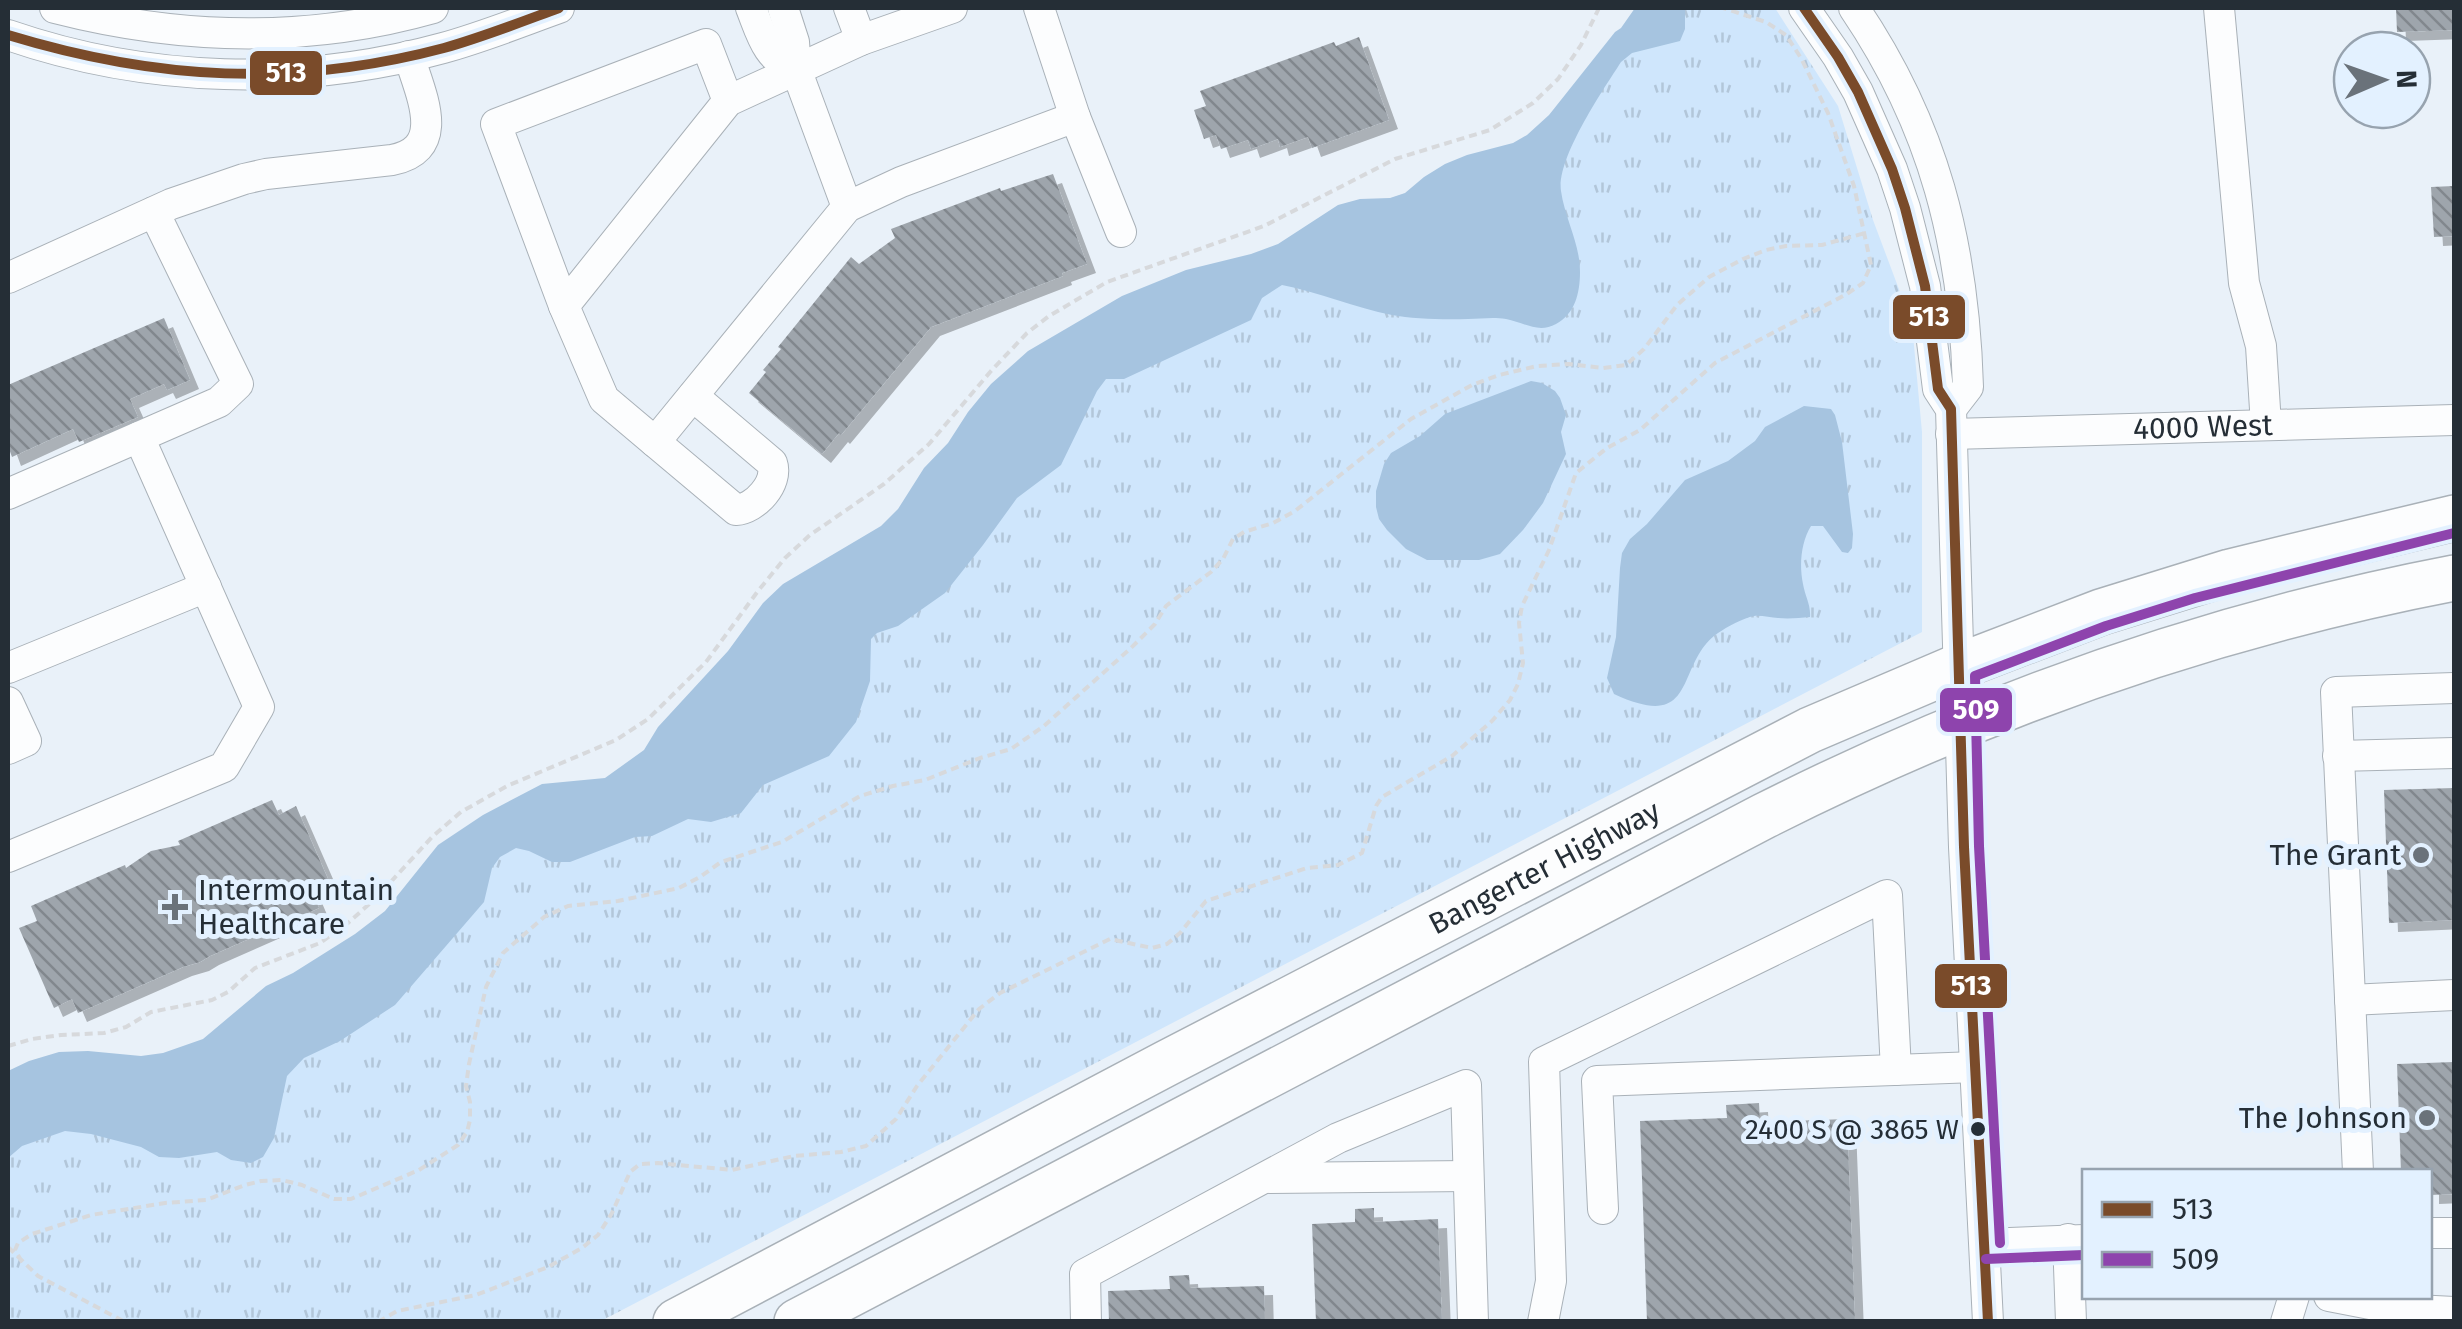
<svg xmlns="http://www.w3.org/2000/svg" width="2462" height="1329" font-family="'Fira Sans',sans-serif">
  <defs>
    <pattern id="grass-tufts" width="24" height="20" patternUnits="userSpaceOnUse" patternTransform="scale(2.5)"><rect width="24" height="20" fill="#cfe6fc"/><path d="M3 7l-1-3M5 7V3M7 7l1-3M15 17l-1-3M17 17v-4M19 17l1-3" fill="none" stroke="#b2c6d9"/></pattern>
    <pattern id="building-back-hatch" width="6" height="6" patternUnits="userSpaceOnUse" patternTransform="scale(2.5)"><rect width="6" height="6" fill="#9ea5ac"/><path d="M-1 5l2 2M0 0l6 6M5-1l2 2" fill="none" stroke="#81878d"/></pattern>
    <filter id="shadow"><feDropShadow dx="9" dy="9" stdDeviation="0" flood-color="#0004"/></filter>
  </defs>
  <rect width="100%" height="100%" fill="#e9f1f9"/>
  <path fill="url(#grass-tufts)" d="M1644,8H1775L1838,106L1873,220L1912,324L1922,432V632L601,1321H8V1089L151,1093L458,875L656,765L1073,363L1551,145Z"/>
  <path fill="#a6c4e0" d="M1635,8H1685V29L1680,41L1632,53L1621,62C1603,90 1556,159 1561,191C1565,219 1580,243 1580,272C1580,293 1575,314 1556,324C1538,334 1523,322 1506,319C1492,317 1481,319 1468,319C1445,320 1413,319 1392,315C1355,308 1319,292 1282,285L1262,298L1251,320L1124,379H1106L1097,391L1061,465L1017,498L983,545L945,593L898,626L877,633L871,639L870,681L856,722L829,756L763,785L741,813L711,822L688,819L652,836L635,837L570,862H552L529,851L516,848L500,857L492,868L484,902L395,1005L340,1041L304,1058L287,1076L274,1138L263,1157L251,1163L231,1160L217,1152L179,1158L159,1157L141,1147L91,1134L65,1131L22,1146L8,1158V1071L29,1061L59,1052L88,1051L141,1056L163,1053L203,1039L266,986L293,973L355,934L385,911L438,845L483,815L542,784L605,778L644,750L658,727L728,651L763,603L783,584L881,526L898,509L924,468L948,443L968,412L991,384L1028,351L1122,296L1186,270L1251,254L1278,244L1338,205L1360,199L1390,198L1405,193L1424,177L1445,164L1467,155L1513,143L1527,135L1549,115L1615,32L1621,28Z
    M1531,381L1542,383L1555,391L1560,398L1566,415L1561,432L1566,454L1543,503L1523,530L1500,554L1479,560H1427L1406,549L1387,530L1379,519L1376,507V491L1384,464L1391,453L1420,436L1445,414Z
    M1804,406L1831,409L1835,415L1842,442L1853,534L1852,548L1848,553L1842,552L1823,526H1811C1801,542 1799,565 1803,584C1805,596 1811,605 1810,617C1799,618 1789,619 1778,618C1771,618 1761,615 1754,616C1743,618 1727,627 1718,633C1674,663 1700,734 1614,694L1607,678L1616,637L1620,568L1622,553L1630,539L1647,524L1685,480L1728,461L1755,441L1765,427Z"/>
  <path fill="url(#building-back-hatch)" filter="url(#shadow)" d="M2396,8H2454V30L2397,32Z
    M1359,37L1389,120L1312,148L1308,137L1280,147L1278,139L1251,149L1248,140L1221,149L1216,135L1204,139L1194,110L1206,106L1200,91L1334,42L1336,46Z
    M1053,174L1087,264L1062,273L1063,276L931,327L841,435L839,433L822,454L749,393L766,372L763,370L781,349L778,347L851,257L859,264L895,238L891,229L1000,188L1001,191Z
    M2454,186V236L2434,237L2431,187Z
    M164,318L190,380L167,390L164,384L130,399L138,417L79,442L73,429L12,457L8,446V385Z
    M2454,788V920L2389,923L2384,790Z
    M272,800L279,815L296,806L331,886L313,894L319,908L210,956L200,962L183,967L78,1013L72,999L54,1008L19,928L37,921L31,906L125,865L126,868L151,851L180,845L178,841Z
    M2454,1062V1194L2430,1195V1172H2401L2397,1064Z
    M1759,1103L1760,1122L1847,1119L1855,1322H1647L1640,1121L1727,1118L1726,1105Z
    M1374,1208V1222L1438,1219L1442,1322H1316L1312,1224L1355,1222V1209Z
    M1189,1275L1190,1288L1264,1286L1265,1322H1109L1108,1291L1170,1289L1169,1276Z"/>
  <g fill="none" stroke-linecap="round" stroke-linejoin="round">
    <defs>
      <g id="minor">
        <path d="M55,8C180,40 309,43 433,8"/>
        <path d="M751,8C761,33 767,60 796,69"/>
        <path d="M783,8L794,42L796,69L847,207"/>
        <path d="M849,8L861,40"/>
        <path d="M952,8L861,40L728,101L564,306L604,399L655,442L847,207L901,182L1075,117L1121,232"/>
        <path d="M1039,8L1075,117"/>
        <path d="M1804,8L1838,57L1858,92L1892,169L1905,208L1925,286L1938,389L1951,409L1964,847L1988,1322"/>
        <path d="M1854,8C1934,126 1964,245 1968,387L1951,409"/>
        <path d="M2219,8L2244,283L2261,346L2266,425"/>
        <path d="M8,35C147,83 301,87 443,48C483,37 520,22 559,8"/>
        <path d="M8,278L171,204L244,179L266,174L392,160C449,149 420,93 409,56"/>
        <path d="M564,306L496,124L706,44L728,101"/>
        <path id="s1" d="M1951,434L2454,420"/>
        <path d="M655,442L736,510C755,509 779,483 772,463L693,396"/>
        <path d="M8,494L219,402L238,384L154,212"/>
        <path d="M8,668L206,587"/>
        <path d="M8,702L26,741L8,749"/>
        <path d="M2338,756L2454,753"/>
        <path d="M8,857L224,767L259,707L139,437"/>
        <path d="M2350,1000L2454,995"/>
        <path d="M2358,1172L2336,692L2454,688"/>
        <path d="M1270,1178L1468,1176"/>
        <path d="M1603,1209L1597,1081L1976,1067"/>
        <path d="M2430,1233H2454"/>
        <path d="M2068,1239L2071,1322"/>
        <path d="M1985,1244L2084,1240"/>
        <path d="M2329,1296L2396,1309L2454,1312"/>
        <path d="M1086,1322L1085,1274L1338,1138L1466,1085L1473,1322"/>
        <path d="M1543,1322L1551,1281L1544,1062L1887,895L1896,1070"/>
        <path d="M2286,1322L2294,1296"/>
      </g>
      <g id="highway">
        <path id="s2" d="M676,1322L1167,1063L1810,730L1960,666L2101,612L2230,572L2454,518"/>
        <path d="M797,1322L1764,816C1982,706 2214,624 2454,578"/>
      </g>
    </defs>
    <use href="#minor" stroke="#a9b1b8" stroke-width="32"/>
    <use href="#highway" stroke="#a9b1b8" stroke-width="48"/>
    <path stroke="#d7d9dc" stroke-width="4" stroke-dasharray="8 5" stroke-linecap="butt" d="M8,1046L32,1039L61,1035L104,1033L126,1027L151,1012L212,1000L228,992L255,968L320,943L348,923L376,898L432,837L461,812L507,786L616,740L648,719L706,662L758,591L785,558L810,535L884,484L929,444L991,371L1027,333L1049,316L1107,282L1264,226L1395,159L1490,130L1533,103L1558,79L1581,45L1599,8
      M8,1247L38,1276L125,1322
      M22,1262L15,1250L18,1243L32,1234L91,1215L165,1203L206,1200L245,1185L261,1181L282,1180L302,1185L334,1199H351L419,1170L458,1145L467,1132L470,1120V1102L466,1086L469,1064L486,987L503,953L544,917L568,906L618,901L679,888L700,877L721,862L782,842L860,796L893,786L925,780L980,758L1011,749L1044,726L1131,648L1155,624L1166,606L1211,572L1223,559L1233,539L1244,532L1273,523L1295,511L1411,419L1472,385L1499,375L1537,366L1569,364L1603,368L1626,365L1644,349L1677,305L1709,277L1743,259L1766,250L1786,246L1822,245L1865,233
      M378,1322L397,1311L476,1295L548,1267L582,1248L598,1235L612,1213L630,1172L640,1164L658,1163L732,1170L794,1156L841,1152L866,1146L896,1119L917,1086L979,1009L1000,993L1110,939L1152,948L1167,944L1180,933L1206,901L1307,868L1338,865L1362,853L1376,806L1382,797L1452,756L1492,721L1510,700L1518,684L1523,663L1519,623L1522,606L1549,550L1576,473L1607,448L1640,430L1715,363L1847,294L1863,283L1871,265L1854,186L1828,113L1801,58L1786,35L1766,22L1723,8"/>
    <use href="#minor" stroke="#fcfdfe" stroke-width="30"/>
    <use href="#highway" stroke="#fcfdfe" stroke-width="45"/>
    <defs>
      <path id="bus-1" d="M1804,8L1838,57L1858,92L1892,169L1905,208L1925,286L1938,389L1951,409L1964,847L1988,1322
        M8,35C156,80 293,88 444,48C483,37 521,22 559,8"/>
      <path id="bus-2" d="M2000,1243L1979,846L1975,676L2106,626L2195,598L2454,533
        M1986,1259L2084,1255"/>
    </defs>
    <use href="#bus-1" stroke="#e3f1ff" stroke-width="18"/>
    <use href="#bus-2" stroke="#e3f1ff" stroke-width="18"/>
    <use href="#bus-1" stroke="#7a4b2a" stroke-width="10"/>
    <use href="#bus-2" stroke="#8e44ad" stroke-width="10"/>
  </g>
  <g fill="#6a727a" stroke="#e3f1ff" stroke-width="4">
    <circle cx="2421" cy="855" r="10"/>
    <path d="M170 892h10v10h10v10h-10v10h-10v-10h-10v-10h10z"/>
    <circle cx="2427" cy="1118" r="10"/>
  </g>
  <circle fill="#252e36" stroke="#e3f1ff" stroke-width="4" cx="1978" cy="1129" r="9"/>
  <g text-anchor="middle" stroke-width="10" stroke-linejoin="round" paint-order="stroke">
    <g font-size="28" fill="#252e36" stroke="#e3f1ff" text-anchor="end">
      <text x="1959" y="1139">2400 S @ 3865 W</text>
    </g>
    <g font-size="30" fill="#252e36" stroke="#e3f1ff">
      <text dy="10" stroke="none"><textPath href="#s1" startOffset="252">4000 West</textPath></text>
      <text dy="10" stroke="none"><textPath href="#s2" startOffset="980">Bangerter Highway</textPath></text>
    </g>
    <g font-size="30" fill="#252e36" stroke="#e3f1ff" text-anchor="end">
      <text x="2401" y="865">The Grant</text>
      <text x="198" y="900" text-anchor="start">Intermountain<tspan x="198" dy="34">Healthcare</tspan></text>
      <text x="2407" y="1128">The Johnson</text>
    </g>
  </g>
  <g stroke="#e3f1ff" stroke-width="4">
    <rect x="248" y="49" width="76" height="48" rx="10" fill="#7a4b2a"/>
    <rect x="1891" y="293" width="76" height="48" rx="10" fill="#7a4b2a"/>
    <rect x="1938" y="686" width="76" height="48" rx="10" fill="#8e44ad"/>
    <rect x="1933" y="962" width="76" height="48" rx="10" fill="#7a4b2a"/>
  </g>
  <g font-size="28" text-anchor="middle" font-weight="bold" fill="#fff">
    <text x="286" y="82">513</text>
    <text x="1929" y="326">513</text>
    <text x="1976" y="719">509</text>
    <text x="1971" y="995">513</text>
  </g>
  <rect width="2462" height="1329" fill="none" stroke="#252e36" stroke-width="20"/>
  <rect x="2082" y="1169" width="350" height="130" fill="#e3f1ff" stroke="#97a3af" stroke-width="2.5"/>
  <rect x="2102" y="1202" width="50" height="15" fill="#7a4b2a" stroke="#97a3af" stroke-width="2.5"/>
  <text x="2172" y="1219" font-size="30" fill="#252e36">513</text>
  <rect x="2102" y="1252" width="50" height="15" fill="#8e44ad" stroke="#97a3af" stroke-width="2.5"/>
  <text x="2172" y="1269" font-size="30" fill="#252e36">509</text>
  <g transform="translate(2382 80) rotate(88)"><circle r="48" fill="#e3f1ff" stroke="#97a3af" stroke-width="2.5"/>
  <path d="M0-8L18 38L0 25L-18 38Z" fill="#6a727a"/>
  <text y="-15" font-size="28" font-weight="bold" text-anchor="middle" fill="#252e36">N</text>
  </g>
</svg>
